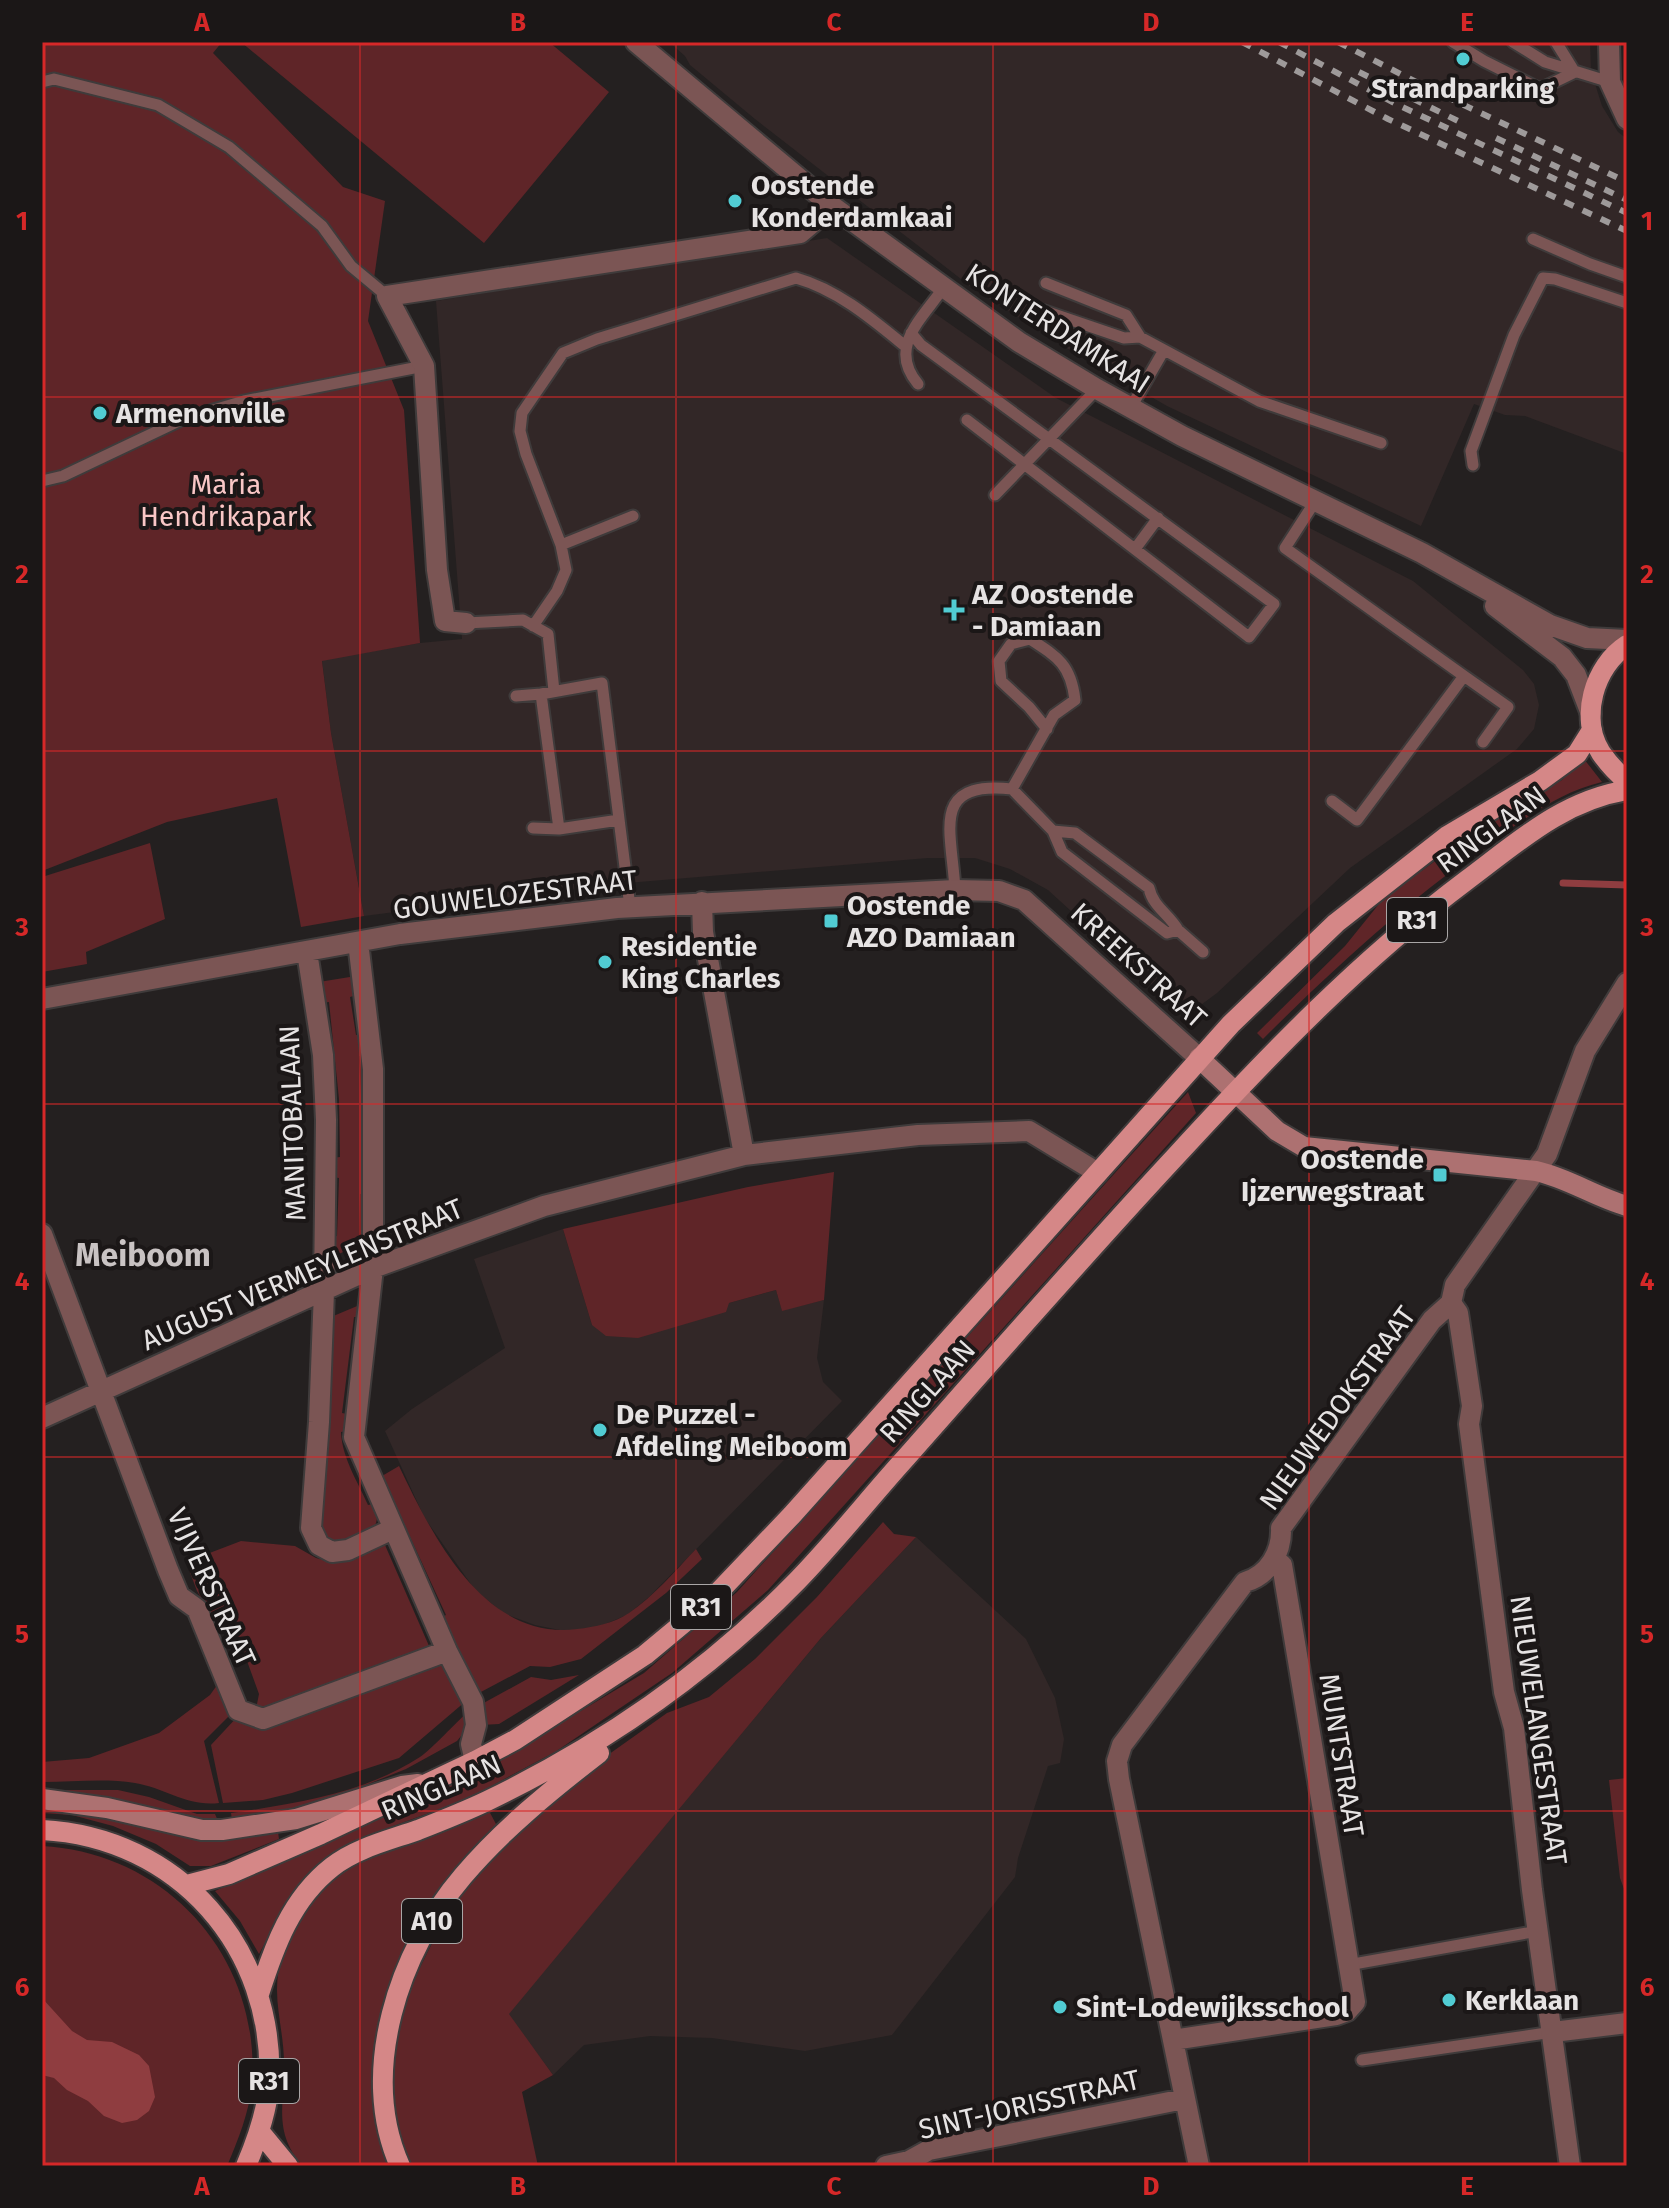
<svg xmlns="http://www.w3.org/2000/svg" width="1669" height="2208" font-family="'Fira Sans',sans-serif">
  <rect width="100%" height="100%" fill="#242020"/>
  <path fill="#322727" d="M669,42H1590L1591,71L1602,106L1618,132L1627,139V454L1525,416L1505,415L1474,404L1421,526L1167,406L1070,350L970,286L755,119L690,65L685,56Z
    M827,238L1056,398L1413,581L1523,670L1534,684L1539,705L1534,729L1517,749L1350,868L1217,993L1186,1016L1048,890L1010,869L975,858H928L603,885L364,916L331,733L322,660L420,643L462,639L436,301Z
    M563,1229L592,1325L729,1303L776,1290L782,1310L824,1300L817,1358L823,1382L842,1401L649,1597L627,1615L598,1627L565,1631L535,1625L503,1613L475,1590L424,1517L385,1431L412,1409L505,1348L474,1259Z
    M916,1537L1026,1639L1055,1698L1064,1739L1060,1763L1048,1766L1018,1858L1015,1877L892,2035L805,2051L712,2038L650,2036L584,2045L553,2075L508,2014L821,1638Z"/>
  <path fill="#5f2528" d="M42,42H222L213,53L343,187L385,201L368,321L404,410L420,643L322,661L331,733L364,916L301,927L277,798L167,822L42,871Z
    M241,42H549L609,92L484,243Z
    M1584,759L1602,782C1563,791 1532,814 1500,836C1414,895 1337,965 1263,1039L1257,1033L1345,946L1383,899L1464,840L1562,780Z
    M150,843L165,919L86,952L87,964L42,972V877Z
    M356,976L357,995L350,997L356,1035L363,1034L365,1055L359,1056L362,1114H368L369,1138H361V1173L367,1174V1194H360L359,1236L365,1237V1242L330,1258V1237L337,1236L339,1178L332,1177V1158L340,1157L339,1099L329,1002L322,1003L319,982Z
    M1188,1092L1196,1113L768,1590L672,1673L555,1752L465,1800L374,1833L336,1851L310,1873L288,1901L259,1954L240,1921L215,1891L499,1760L644,1673L737,1592Z
    M834,1172L824,1300L782,1311L776,1290L729,1303L726,1312L638,1338L606,1336L592,1325L563,1229L748,1187Z
    M362,1304L359,1317H354L342,1413L347,1414L346,1431L341,1432C342,1458 358,1482 368,1505L374,1504C380,1514 377,1526 369,1535L335,1543L325,1537L319,1528L331,1317Z
    M399,1466C432,1535 484,1641 577,1629C595,1627 614,1623 629,1613C654,1596 675,1571 696,1549L702,1559L666,1593L581,1659L550,1667L530,1666L479,1693L442,1617L446,1615L382,1476Z
    M883,1522L894,1534L916,1537L821,1638L509,2014L553,2075L522,2092L538,2166H411L399,2140L389,2063L405,1998L446,1915L499,1849L567,1784L667,1713L709,1697L755,1659L817,1597Z
    M241,1541L295,1546L316,1558L335,1563L385,1545L436,1662L442,1664L466,1701L399,1758L292,1793L263,1800L223,1803L211,1745L239,1715L257,1704L259,1694L231,1617L215,1621L197,1591L186,1562Z
    M579,1675L499,1724L481,1725L480,1705L531,1677L551,1680Z
    M220,1681L236,1709L204,1741L219,1803C188,1807 165,1788 135,1783C105,1778 73,1782 42,1782V1762L89,1758L159,1733L210,1695Z
    M469,1711L465,1731L457,1741L406,1769L308,1808L232,1820L231,1813C294,1804 365,1793 420,1757C433,1748 455,1723 469,1711Z
    M1627,1778V1897L1620,1878L1609,1780Z
    M42,1790H118L149,1797L197,1814H215L218,1821L180,1818Z
    M42,1807L94,1813L162,1832L205,1838H241L278,1832L279,1839L211,1866H190L156,1844L113,1826L72,1815L42,1813Z
    M488,1809L497,1826C473,1850 446,1875 429,1904C414,1928 404,1955 395,1982C374,2044 363,2104 390,2166H303C272,2132 285,2103 284,2063C284,2038 277,2013 277,1990C277,1963 286,1938 301,1916C308,1907 315,1895 324,1887C362,1850 438,1829 488,1809Z
    M42,1846C168,1853 261,1958 252,2084C249,2113 238,2140 227,2166H42Z"/>
  <path fill="#8f3d40" d="M42,1998L72,2031L87,2040L112,2042L139,2055L149,2066L155,2097L149,2111L137,2120L122,2123L104,2116L88,2101L67,2090L54,2078L42,2075Z"/>
  <g fill="none" stroke-linecap="round" stroke-linejoin="round">
    <path stroke="#8f3d40" stroke-width="7" d="M1563,883L1627,885"/>
    <defs>
      <path id="service" d="M1453,42L1484,61L1540,89L1575,72
        M1513,42L1545,62L1610,82
        M1556,42L1574,71
        M42,82L54,79L158,105L229,147L322,226L351,266L387,296
        M1533,239L1590,264L1627,277
        M1046,283L1126,315L1140,337L1259,401L1381,443
        M1036,308L1124,338L1140,337
        M911,333L921,345L1274,604L1249,637L967,420
        M918,384C887,347 922,319 944,287
        M1130,409L1164,350
        M1473,465L1471,451L1514,335L1543,278L1555,279L1627,303
        M42,481L63,476L183,419L244,401L424,366
        M995,495L1097,389
        M1316,500L1285,548L1464,676L1357,820L1332,801
        M561,545L633,516
        M1135,549L1158,518
        M466,623L523,620L548,634L554,691
        M533,626L557,591L566,570L561,545L526,454L520,431L522,413L563,353L597,339L796,278C838,290 872,319 905,346
        M1464,676L1508,707L1483,742
        M516,696L541,694
        M1012,789L1054,715L1075,700C1071,665 1058,657 1030,639L1011,644L999,661L1001,681L1029,707L1047,729
        M619,820L559,829L541,694L602,683L630,907
        M533,828L559,829
        M1053,831L1075,833L1149,888C1153,907 1169,914 1178,930
        M955,890C952,831 929,780 1012,789L1053,831L1062,852L1167,933L1178,930L1203,952
        M1348,1965L1538,1931
        M1362,2060L1553,2032"/>
      <path id="minor" d="M636,42L832,206L1019,342L1097,389L1182,436L1422,553L1550,625L1587,638L1627,640
        M1609,42L1610,82L1627,119
        M1495,606L1562,657L1576,675L1591,714
        M466,623L445,621L437,570L424,366L387,296L800,233L832,206
        M702,902L703,932L744,1155
        M358,942L373,1069V1268L354,1437L447,1651L473,1702L476,1725L471,1744L475,1761
        M307,952L323,1055L326,1120L324,1291L319,1422L311,1528L319,1545L332,1552L348,1550L393,1529
        M42,999L400,934L617,908L955,890L999,891L1024,900L1199,1058
        M42,1234L168,1570L179,1596L197,1609L238,1710L263,1719L447,1651
        M1451,1303L1458,1313L1472,1406L1469,1424L1504,1692L1514,1728L1532,1890L1570,2166
        M42,1418L373,1268L544,1206L744,1155L918,1135L1029,1131L1098,1173
        M1553,2032L1627,2023
        M1173,2040L1336,2015L1347,2011L1355,2002L1282,1565L1274,1559
        M886,2166L909,2161L929,2150L1184,2099
        M1199,2166L1119,1779L1117,1761L1122,1745L1245,1582C1269,1575 1282,1552 1281,1528L1432,1320L1451,1303L1455,1285L1547,1154L1585,1051L1627,983"/>
      <path id="secondary" d="M1199,1058L1277,1131L1304,1147L1536,1171C1568,1178 1595,1197 1627,1206
        M42,1799L107,1808L202,1830H222L296,1819L402,1786L418,1784"/>
      <path id="primary" d="M1627,645C1594,666 1579,718 1601,753C1608,763 1617,773 1627,781
        M42,1830C178,1837 276,1948 269,2084C267,2112 257,2140 246,2166
        M187,1885L229,1874L321,1834L475,1761L515,1740L645,1655L710,1601L792,1515L1231,1024L1336,923L1447,836L1540,781L1577,754L1592,730
        M259,1994C274,1947 291,1899 332,1867C356,1848 390,1840 418,1830C441,1821 464,1812 487,1801C601,1746 708,1672 797,1581C834,1543 867,1501 902,1462C993,1359 1083,1256 1176,1156C1267,1057 1359,961 1467,880C1518,842 1562,801 1627,790
        M260,2132L288,2166
        M400,2166C358,2072 399,1951 463,1876C502,1830 551,1790 599,1753"/>
    </defs>
    <use href="#service" stroke="#3f3b3b" stroke-width="15"/>
    <use href="#minor" stroke="#3f3b3b" stroke-width="24"/>
    <use href="#secondary" stroke="#3f3b3b" stroke-width="24"/>
    <use href="#primary" stroke="#3f3b3b" stroke-width="24"/>
    <use href="#service" stroke="#7b5554" stroke-width="11"/>
    <use href="#minor" stroke="#7b5554" stroke-width="20"/>
    <use href="#secondary" stroke="#ad7171" stroke-width="20"/>
    <use href="#primary" stroke="#d58787" stroke-width="20"/>
    <path stroke="#9e9a9a" stroke-width="6" stroke-dasharray="10 10" stroke-linecap="butt" d="M1242,42L1388,119L1627,231
      M1279,42L1396,104L1627,213
      M1338,42L1430,89L1627,182
      M1359,72L1460,122
      M1496,138L1627,200"/>
  </g>
  <path fill="none" stroke="#d62828" stroke-width="2" stroke-opacity="0.55" d="M360,42V2166M676,42V2166M993,42V2166M1309,42V2166M42,397H1627M42,751H1627M42,1104H1627M42,1457H1627M42,1811H1627"/>
  <g fill="#51ccd3" stroke="#1b1717" stroke-width="3">
    <circle cx="1463" cy="59" r="8"/>
    <circle cx="735" cy="201" r="8"/>
    <circle cx="100" cy="413" r="8"/>
    <path d="M950 598h8v8h8v8h-8v8h-8v-8h-8v-8h8z"/>
    <rect x="823" y="913" width="16" height="16" rx="4"/>
    <circle cx="605" cy="962" r="8"/>
    <rect x="1432" y="1167" width="16" height="16" rx="4"/>
    <circle cx="600" cy="1430" r="8"/>
    <circle cx="1449" cy="2000" r="8"/>
    <circle cx="1060" cy="2007" r="8"/>
  </g>
  <g text-anchor="middle" stroke-width="8" stroke-linejoin="round" paint-order="stroke">
    <g fill="#1b1717" stroke="#a9a6a6" stroke-width="2">
      <rect x="1387" y="898" width="60" height="44" rx="6"/>
      <rect x="671" y="1585" width="60" height="44" rx="6"/>
      <rect x="402" y="1899" width="60" height="44" rx="6"/>
      <rect x="239" y="2059" width="60" height="44" rx="6"/>
    </g>
    <g font-size="26" font-weight="bold" fill="#e6e3e3">
      <text x="1417" y="929">R31</text>
      <text x="701" y="1616">R31</text>
      <text x="432" y="1930">A10</text>
      <text x="269" y="2090">R31</text>
    </g>
    <g font-size="28" font-weight="bold" fill="#e6e3e3" stroke="#1b1717" text-anchor="start">
      <text x="1463" y="98" text-anchor="middle">Strandparking</text>
      <text x="751" y="195">Oostende<tspan x="751" dy="32">Konderdamkaai</tspan></text>
      <text x="116" y="423">Armenonville</text>
      <text x="972" y="604">AZ Oostende<tspan x="972" dy="32">- Damiaan</tspan></text>
      <text x="847" y="915">Oostende<tspan x="847" dy="32">AZO Damiaan</tspan></text>
      <text x="621" y="956">Residentie<tspan x="621" dy="32">King Charles</tspan></text>
      <text x="1424" y="1169" text-anchor="end">Oostende<tspan x="1424" dy="32">Ijzerwegstraat</tspan></text>
      <text x="616" y="1424">De Puzzel -<tspan x="616" dy="32">Afdeling Meiboom</tspan></text>
      <text x="1465" y="2010">Kerklaan</text>
      <text x="1076" y="2017">Sint-Lodewijksschool</text>
    </g>
    <g font-size="28" fill="#e6e3e3" stroke="#1b1717">
      <text transform="translate(1058 328) rotate(33)" y="10">KONTERDAMKAAI</text>
      <text transform="translate(1491 829) rotate(-36)" y="10">RINGLAAN</text>
      <text transform="translate(515 894) rotate(-7)" y="10">GOUWELOZESTRAAT</text>
      <text transform="translate(1139 965) rotate(42)" y="10">KREEKSTRAAT</text>
      <text transform="translate(292 1123) rotate(-92)" y="10">MANITOBALAAN</text>
      <text transform="translate(302 1274) rotate(-23)" y="10">AUGUST VERMEYLENSTRAAT</text>
      <text transform="translate(927 1391) rotate(-48)" y="10">RINGLAAN</text>
      <text transform="translate(1337 1408) rotate(-54)" y="10">NIEUWEDOKSTRAAT</text>
      <text transform="translate(212 1587) rotate(65)" y="10">VIJVERSTRAAT</text>
      <text transform="translate(1539 1730) rotate(82)" y="10">NIEUWELANGESTRAAT</text>
      <text transform="translate(1342 1755) rotate(81)" y="10">MUNTSTRAAT</text>
      <text transform="translate(441 1787) rotate(-23)" y="10">RINGLAAN</text>
      <text transform="translate(1029 2104) rotate(-13)" y="10">SINT-JORISSTRAAT</text>
    </g>
    <g font-size="28" fill="#f9c7c6" stroke="#1b1717">
      <text x="226" y="494">Maria<tspan x="226" dy="32">Hendrikapark</tspan></text>
    </g>
    <g font-size="32" font-weight="bold" fill="#c9c3c3" stroke="#1b1717">
      <text x="143" y="1266">Meiboom</text>
    </g>
  </g>
  <rect width="1669" height="2208" fill="none" stroke="#1b1717" stroke-width="88"/>
  <rect x="44" y="44" width="1581" height="2120" fill="none" stroke="#d62828" stroke-width="3"/>
  <g font-size="26" text-anchor="middle" font-weight="bold" fill="#d62828">
    <text x="202" y="31">A</text>
    <text x="518" y="31">B</text>
    <text x="834" y="31">C</text>
    <text x="1151" y="31">D</text>
    <text x="1467" y="31">E</text>
    <text x="22" y="230">1</text>
    <text x="1647" y="230">1</text>
    <text x="22" y="583">2</text>
    <text x="1647" y="583">2</text>
    <text x="22" y="936">3</text>
    <text x="1647" y="936">3</text>
    <text x="22" y="1290">4</text>
    <text x="1647" y="1290">4</text>
    <text x="22" y="1643">5</text>
    <text x="1647" y="1643">5</text>
    <text x="22" y="1996">6</text>
    <text x="1647" y="1996">6</text>
    <text x="202" y="2195">A</text>
    <text x="518" y="2195">B</text>
    <text x="834" y="2195">C</text>
    <text x="1151" y="2195">D</text>
    <text x="1467" y="2195">E</text>
  </g>
</svg>
